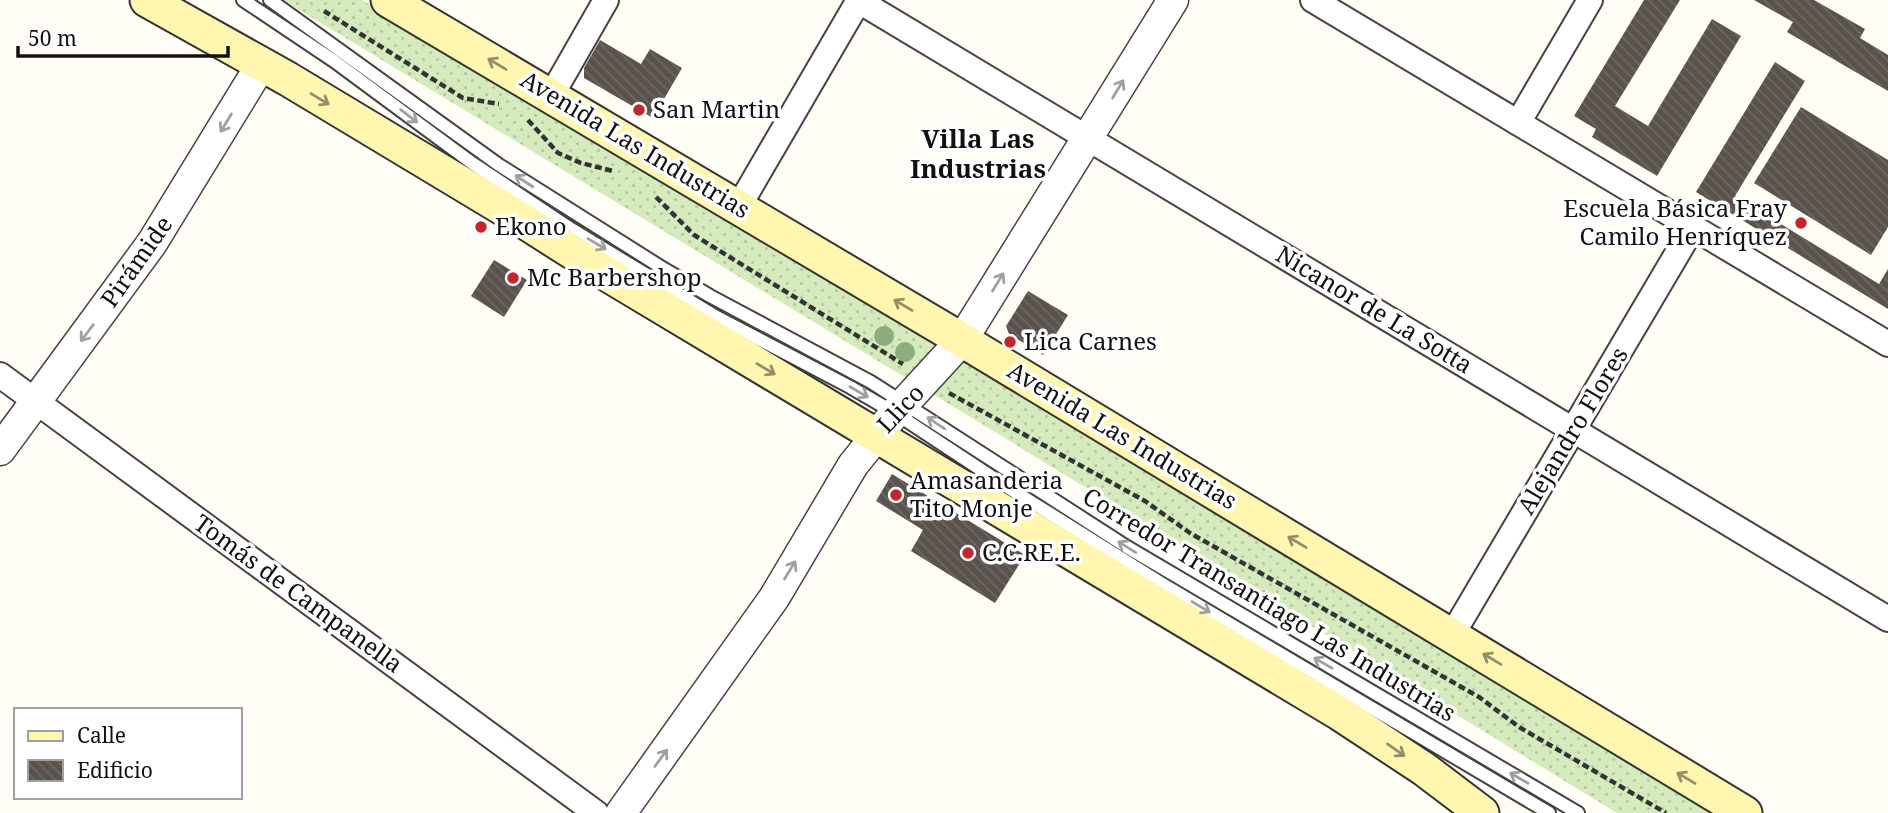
<svg xmlns="http://www.w3.org/2000/svg" width="1888" height="813" font-family="'Noto Serif',serif">
  <defs>
    <pattern id="grass-dots" width="8" height="8" patternUnits="userSpaceOnUse" patternTransform="scale(1.75)"><rect width="8" height="8" fill="#d5ebbd"/><path d="M2 2h.1M6 6h.1" fill="none" stroke="#b6c8a1" stroke-width="1.8" stroke-linecap="round"/></pattern>
    <pattern id="building-back-hatch" width="6" height="6" patternUnits="userSpaceOnUse" patternTransform="scale(1.75)"><rect width="6" height="6" fill="#5a524d"/><path d="M-1 5l2 2M0 0l6 6M5-1l2 2" fill="none" stroke="#6d6662"/></pattern>
  </defs>
  <rect width="100%" height="100%" fill="#fffdf5"/>
  <path fill="url(#grass-dots)" d="M283,0H362L640,162L1718,813H1617L977,421Z"/>
  <path fill="url(#building-back-hatch)" d="M1644,0H1680L1615,106L1648,126L1712,19L1741,36L1657,176L1592,137L1596,129L1574,116Z
    M1754,0H1814L1865,29L1860,38L1888,55V91L1787,32L1793,22Z
    M600,40L641,64L650,49L682,68L653,118L584,78V68Z
    M1775,62L1805,81L1735,196L1879,284L1888,269V309L1696,192Z
    M1801,107L1888,160V227L1871,255L1754,183Z
    M494,260L527,280L504,317L471,296Z
    M1028,291L1068,315L1043,355L1009,334L1006,326Z
    M892,474L1025,555L995,603L911,551L923,530L876,501Z"/>
  <g fill="none" stroke-linecap="round" stroke-linejoin="round">
    <defs>
      <path id="service" d="M243,0L334,61L472,163L571,229L713,315L850,387L895,413L1004,485L1169,588L1549,813
        M270,0L499,165L664,269L710,296L871,382L1127,547L1578,813"/>
      <path id="minor" d="M1313,0L1888,344
        M859,1L1888,619
        M551,96L606,0
        M1518,123L1590,0
        M739,206L859,0
        M0,375L596,813
        M1452,635L1693,227"/>
      <path id="tertiary" d="M0,450L152,243L261,65
        M621,813L774,598L853,465L895,413L962,340L1173,0"/>
      <path id="secondary" d="M147,0L288,79L514,215L610,276L1339,713L1424,769L1482,813
        M388,0L962,340L1745,813"/>
    </defs>
    <use href="#service" stroke="#444" stroke-width="16"/>
    <use href="#minor" stroke="#444" stroke-width="28"/>
    <use href="#tertiary" stroke="#444" stroke-width="33"/>
    <use href="#secondary" stroke="#333" stroke-width="37"/>
    <path stroke="#333" stroke-width="4.5" stroke-dasharray="7 3.5" stroke-linecap="butt" d="M324,11L463,98L499,104
      M528,120L558,153L581,163L613,171
      M656,197L694,235L903,364
      M949,393L1145,501L1190,533L1479,697L1519,727L1666,813"/>
    <use href="#service" stroke="#fff" stroke-width="12"/>
    <use href="#minor" stroke="#fff" stroke-width="24"/>
    <use href="#tertiary" stroke="#fff" stroke-width="30"/>
    <use href="#secondary" stroke="#fff6b0" stroke-width="33"/>
  </g>
  <g fill="#8dad7f">
    <circle cx="884" cy="336" r="10"/>
    <circle cx="905" cy="352" r="10"/>
  </g>
  <defs><path id="oneway-shaft" d="M-6 0H5M1.5-3L5.5 0L1.5 3" fill="none" stroke-width="1.6" stroke-linecap="round" stroke-linejoin="round" transform="scale(1.75)"/></defs>
  <g stroke="#948f68">
    <use href="#oneway-shaft" transform="translate(497 64) rotate(-149)"/>
    <use href="#oneway-shaft" transform="translate(320 99) rotate(31)"/>
    <use href="#oneway-shaft" transform="translate(903 305) rotate(-149)"/>
    <use href="#oneway-shaft" transform="translate(766 369) rotate(31)"/>
    <use href="#oneway-shaft" transform="translate(1297 542) rotate(-149)"/>
    <use href="#oneway-shaft" transform="translate(1492 659) rotate(-149)"/>
    <use href="#oneway-shaft" transform="translate(1396 750) rotate(35)"/>
    <use href="#oneway-shaft" transform="translate(1686 778) rotate(-149)"/>
  </g>
  <g stroke="#a0a0a0">
    <use href="#oneway-shaft" transform="translate(1118 89) rotate(-59)"/>
    <use href="#oneway-shaft" transform="translate(409 116) rotate(37)"/>
    <use href="#oneway-shaft" transform="translate(226 123) rotate(121)"/>
    <use href="#oneway-shaft" transform="translate(524 181) rotate(-147)"/>
    <use href="#oneway-shaft" transform="translate(597 244) rotate(31)"/>
    <use href="#oneway-shaft" transform="translate(998 282) rotate(-58)"/>
    <use href="#oneway-shaft" transform="translate(87 333) rotate(127)"/>
    <use href="#oneway-shaft" transform="translate(859 392) rotate(30)"/>
    <use href="#oneway-shaft" transform="translate(936 423) rotate(-146)"/>
    <use href="#oneway-shaft" transform="translate(1127 547) rotate(-148)"/>
    <use href="#oneway-shaft" transform="translate(790 570) rotate(-58)"/>
    <use href="#oneway-shaft" transform="translate(1201 607) rotate(31)"/>
    <use href="#oneway-shaft" transform="translate(1323 663) rotate(-150)"/>
    <use href="#oneway-shaft" transform="translate(661 758) rotate(-54)"/>
    <use href="#oneway-shaft" transform="translate(1519 778) rotate(-150)"/>
  </g>
  <g fill="#c4262e" stroke="#fff" stroke-width="2.5">
    <circle cx="639" cy="110" r="7"/>
    <circle cx="1801" cy="223" r="7"/>
    <circle cx="481" cy="227" r="7"/>
    <circle cx="513" cy="278" r="7"/>
    <circle cx="1010" cy="342" r="7"/>
    <circle cx="896" cy="495" r="7"/>
    <circle cx="968" cy="553" r="7"/>
  </g>
  <g text-anchor="middle" stroke-width="7" stroke-linejoin="round" paint-order="stroke">
    <g font-size="24" fill="#111" stroke="#fff" text-anchor="start">
      <text x="653" y="118">San Martin</text>
      <text x="1787" y="217" text-anchor="end">Escuela Básica Fray<tspan x="1787" dy="28">Camilo Henríquez</tspan></text>
      <text x="495" y="235">Ekono</text>
      <text x="527" y="286">Mc Barbershop</text>
      <text x="1024" y="350">Lica Carnes</text>
      <text x="910" y="489">Amasanderia<tspan x="910" dy="28">Tito Monje</tspan></text>
      <text x="982" y="561">C.C.RE.E.</text>
    </g>
    <g font-size="24" fill="#111" stroke="#fff">
      <text transform="translate(635 145) rotate(31)" y="8">Avenida Las Industrias</text>
      <text transform="translate(137 262) rotate(-55)" y="8">Pirámide</text>
      <text transform="translate(1374 310) rotate(31)" y="8">Nicanor de La Sotta</text>
      <text transform="translate(901 409) rotate(-47)" y="8">Llico</text>
      <text transform="translate(1573 431) rotate(-59)" y="8">Alejandro Flores</text>
      <text transform="translate(1122 436) rotate(31)" y="8">Avenida Las Industrias</text>
      <text transform="translate(298 594) rotate(36)" y="8">Tomás de Campanella</text>
      <text transform="translate(1269 605) rotate(31)" y="8">Corredor Transantiago Las Industrias</text>
    </g>
    <g font-size="26" font-weight="bold" fill="#111" stroke="#fff">
      <text x="978" y="148">Villa Las<tspan x="978" dy="30">Industrias</tspan></text>
    </g>
  </g>
  <rect x="14" y="708" width="228" height="91" fill="#ffffff" stroke="#a0a0a0" stroke-width="2"/>
  <rect x="28" y="731" width="35" height="10" fill="#fff6b0" stroke="#a0a0a0" stroke-width="2"/>
  <text x="77" y="743" font-size="21" fill="#111111">Calle</text>
  <rect x="28" y="760" width="35" height="21" fill="url(#building-back-hatch)" stroke="#a0a0a0" stroke-width="2"/>
  <text x="77" y="778" font-size="21" fill="#111111">Edificio</text>
  <path d="M18 46v10h210v-10" fill="none" stroke="#111111" stroke-width="3.5"/>
  <text x="28" y="46" font-size="21" fill="#111111" stroke="#ffffff" stroke-width="5" paint-order="stroke">50 m</text>
</svg>
